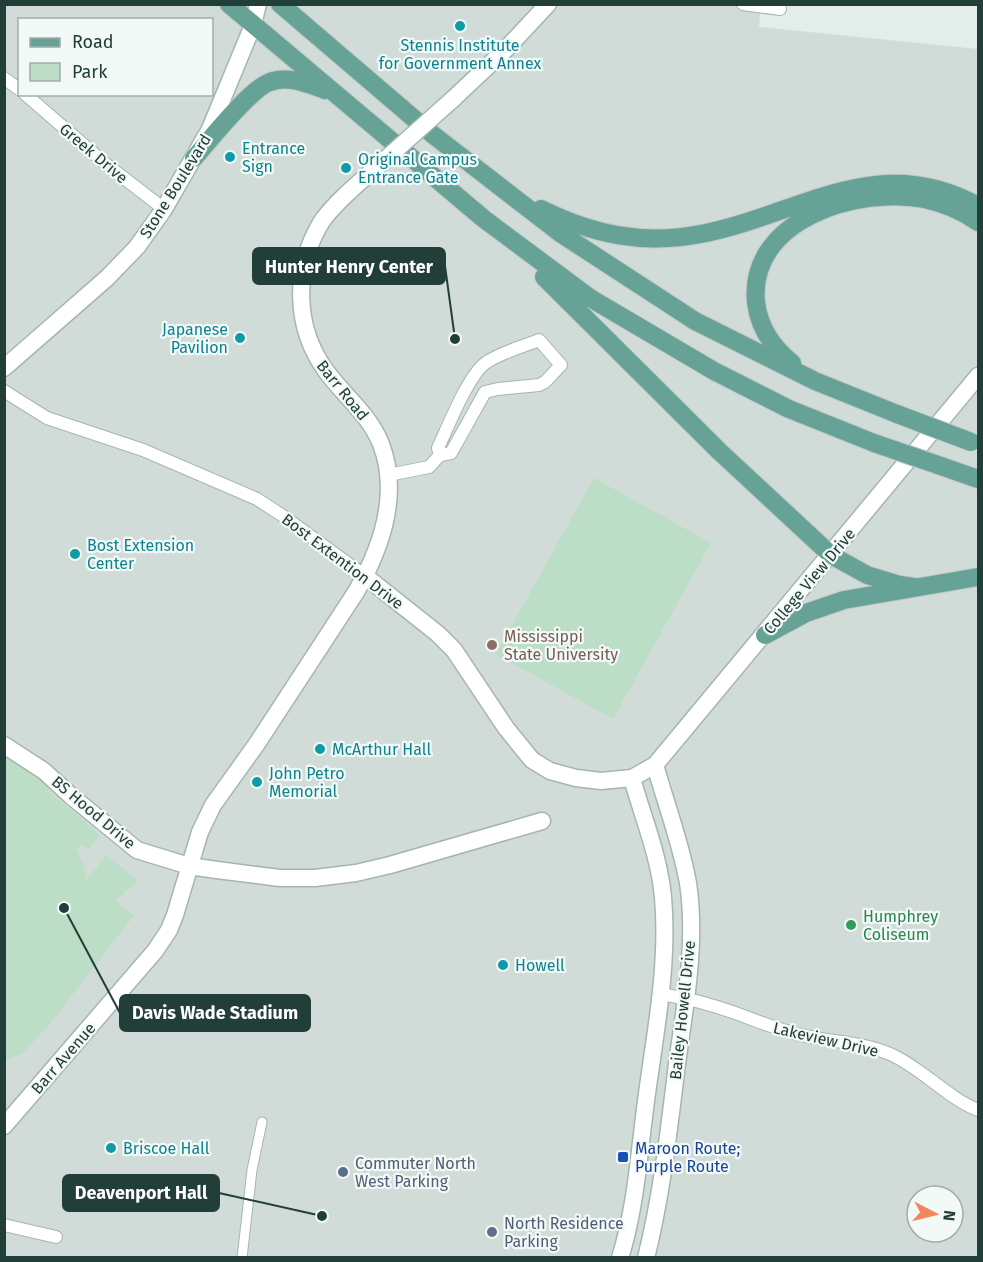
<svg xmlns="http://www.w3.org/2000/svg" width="983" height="1262" font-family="'Fira Sans',sans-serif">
  <rect width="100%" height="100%" fill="#e3ede9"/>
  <path fill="#d1dcd8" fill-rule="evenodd" d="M761,4L759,27L978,49V1257L5,1258V5ZM20,20H212V94H20ZM917,1196H953V1232H917Z"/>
  <path fill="#bcddc6" d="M594,478L711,543L613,719L496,654Z
    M5,751L54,783L48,791L100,835L89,849L81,844L76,850L82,860L87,880L106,855L138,880L115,901L134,915L49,1025L23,1053L5,1061Z"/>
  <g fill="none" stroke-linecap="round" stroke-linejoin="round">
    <defs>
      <path id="pedestrian" d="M242,1258L252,1170L262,1122"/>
      <path id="minor" d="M743,4L780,9
        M4,78L20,90
        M25,94L107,165L164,209
        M4,391L47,418L143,450L257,499L283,516L365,576
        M388,475L429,467L440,455L438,448C448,427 469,373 487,362C502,352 522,347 539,340L561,365L545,382L539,385L498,389L485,392L451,453L440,455
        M661,994C677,997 694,1000 710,1005C741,1013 769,1028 801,1035C830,1042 861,1042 890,1054C922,1068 946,1097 978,1110
        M4,1225L56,1237"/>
      <path id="tertiary" d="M453,99L506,49L548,4
        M4,368L107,278L137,247L164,209L210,129L253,25L258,4
        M365,576L438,634L454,650L506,728L532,760L550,771L576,778L601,781L632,778L655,765L978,376
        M4,745L44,771L71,796L137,850L189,866L217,870L280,878H315L356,873L390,865L542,821
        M4,1126L155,951L169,930L175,915L200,832L213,805L256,745L356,592C382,547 400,494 381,444C369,414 345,397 326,371C294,327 293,268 322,221C335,203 354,187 370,173
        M620,1258C636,1207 639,1153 646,1101C655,1033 669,965 663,897C659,855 643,818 632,778
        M646,1258C662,1194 669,1129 677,1064C685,1005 697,943 688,883C681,843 666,804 655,765"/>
      <path id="primary" d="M229,4L484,219L590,298L714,371L789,409L874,443
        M280,4L432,134L560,233L695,321L815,381L897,414
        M194,158C209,141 251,88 270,82C288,75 308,84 325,90
        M541,209C594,235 643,245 701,234C800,215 876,150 978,206
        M544,277L720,452L831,555L867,575L900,585L914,587
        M792,363C772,347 759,328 756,302C748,219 859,186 924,199C943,203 962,211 978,222
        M938,465L978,479
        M765,635L806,613L844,600L978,577"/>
    </defs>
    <use href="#pedestrian" stroke="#a5b5b0" stroke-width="11"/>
    <use href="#minor" stroke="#a5b5b0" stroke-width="14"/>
    <use href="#tertiary" stroke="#a5b5b0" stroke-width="19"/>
    <use href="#primary" stroke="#c1c9c7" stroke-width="20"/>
    <use href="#pedestrian" stroke="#fff" stroke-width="9"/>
    <use href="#minor" stroke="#fff" stroke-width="12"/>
    <use href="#tertiary" stroke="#fff" stroke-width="16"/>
    <use href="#primary" stroke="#67a296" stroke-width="18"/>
    <defs>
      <path id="tertiary-bridge" d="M370,173L453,99"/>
      <path id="primary-bridge" d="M897,414L971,442
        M874,443L938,465"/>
    </defs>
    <use href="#tertiary-bridge" stroke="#a5b5b0" stroke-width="19" stroke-linecap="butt"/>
    <use href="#primary-bridge" stroke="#c1c9c7" stroke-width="20" stroke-linecap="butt"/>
    <use href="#tertiary-bridge" stroke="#fff" stroke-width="16"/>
    <use href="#primary-bridge" stroke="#67a296" stroke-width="18"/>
  </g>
  <g fill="#0f9aa8" stroke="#f3f9f6" stroke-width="2">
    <circle cx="460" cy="26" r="6"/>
    <circle cx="230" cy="157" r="6"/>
    <circle cx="346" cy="168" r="6"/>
    <circle cx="240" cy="338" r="6"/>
    <circle cx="75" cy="554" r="6"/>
    <circle cx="320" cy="749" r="6"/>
    <circle cx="257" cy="782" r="6"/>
    <circle cx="503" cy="965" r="6"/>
    <circle cx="111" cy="1148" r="6"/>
  </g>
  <circle fill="#8d6e63" stroke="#f3f9f6" stroke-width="2" cx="492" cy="645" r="6"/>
  <circle fill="#2e9e5b" stroke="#f3f9f6" stroke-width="2" cx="851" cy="925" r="6"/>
  <rect fill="#1a4fb4" stroke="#f3f9f6" stroke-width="2" x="617" y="1151" width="12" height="12" rx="3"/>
  <g fill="#5c6f8a" stroke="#f3f9f6" stroke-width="2">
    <circle cx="343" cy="1172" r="6"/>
    <circle cx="492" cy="1232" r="6"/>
  </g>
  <g text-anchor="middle" stroke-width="4.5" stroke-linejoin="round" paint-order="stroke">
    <g font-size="16" fill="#0d838f" stroke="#f3f9f6" text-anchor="start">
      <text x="460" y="51" text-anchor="middle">Stennis Institute<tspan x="460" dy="18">for Government Annex</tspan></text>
      <text x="242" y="154">Entrance<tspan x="242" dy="18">Sign</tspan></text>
      <text x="358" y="165">Original Campus<tspan x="358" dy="18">Entrance Gate</tspan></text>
      <text x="228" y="335" text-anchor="end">Japanese<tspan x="228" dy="18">Pavilion</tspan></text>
      <text x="87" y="551">Bost Extension<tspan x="87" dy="18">Center</tspan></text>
      <text x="332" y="755">McArthur Hall</text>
      <text x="269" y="779">John Petro<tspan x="269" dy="18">Memorial</tspan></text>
      <text x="515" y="971">Howell</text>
      <text x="123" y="1154">Briscoe Hall</text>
    </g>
    <g font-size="16" fill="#223e38" stroke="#f3f9f6">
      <text transform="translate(94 153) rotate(40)" y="6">Greek Drive</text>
      <text transform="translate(175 186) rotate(-58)" y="6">Stone Boulevard</text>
      <text transform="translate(343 390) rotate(51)" y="6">Barr Road</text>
      <text transform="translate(343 561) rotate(37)" y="6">Bost Extention Drive</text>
      <text transform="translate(809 581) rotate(-50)" y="6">College View Drive</text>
      <text transform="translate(94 812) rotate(40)" y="6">BS Hood Drive</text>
      <text transform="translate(682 1010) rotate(-84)" y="6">Bailey Howell Drive</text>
      <text transform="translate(826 1039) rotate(13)" y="6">Lakeview Drive</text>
      <text transform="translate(63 1058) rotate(-49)" y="6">Barr Avenue</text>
    </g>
    <g font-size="16" fill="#785e54" stroke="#f3f9f6" text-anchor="start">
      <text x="504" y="642">Mississippi<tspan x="504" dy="18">State University</tspan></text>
    </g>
    <g font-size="16" fill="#27864d" stroke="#f3f9f6" text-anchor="start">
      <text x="863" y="922">Humphrey<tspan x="863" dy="18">Coliseum</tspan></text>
    </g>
    <g font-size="16" fill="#164399" stroke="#f3f9f6" text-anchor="start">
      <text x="635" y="1154">Maroon Route;<tspan x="635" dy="18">Purple Route</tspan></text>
    </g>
    <g font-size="16" fill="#4e5e75" stroke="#f3f9f6" text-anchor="start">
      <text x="355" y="1169">Commuter North<tspan x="355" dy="18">West Parking</tspan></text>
      <text x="504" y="1229">North Residence<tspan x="504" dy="18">Parking</tspan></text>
    </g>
  </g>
  <path fill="none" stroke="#223e38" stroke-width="2" d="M455 339L445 266M64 908L120 1013M322 1216L219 1193"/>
  <g fill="#223e38" stroke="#f3f9f6" stroke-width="2">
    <circle cx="455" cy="339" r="6"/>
    <circle cx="64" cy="908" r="6"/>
    <circle cx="322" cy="1216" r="6"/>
  </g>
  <g fill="#223e38" stroke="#223e38" stroke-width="2">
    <rect x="253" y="248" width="192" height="36" rx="6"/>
    <rect x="120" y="995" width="190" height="36" rx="6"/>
    <rect x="63" y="1175" width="156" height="36" rx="6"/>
  </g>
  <g font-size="18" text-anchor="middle" font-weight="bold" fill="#fff">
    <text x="349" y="273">Hunter Henry Center</text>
    <text x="215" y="1019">Davis Wade Stadium</text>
    <text x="141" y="1199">Deavenport Hall</text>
  </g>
  <rect width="983" height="1262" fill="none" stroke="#223e38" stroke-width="12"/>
  <rect x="18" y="18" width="195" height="78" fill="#f3f9f6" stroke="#9faeaa" stroke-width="1.5"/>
  <rect x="30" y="38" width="30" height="9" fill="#67a296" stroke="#9faeaa" stroke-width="1.5"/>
  <text x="72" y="48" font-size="18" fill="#223e38">Road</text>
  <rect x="30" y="63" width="30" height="18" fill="#bcddc6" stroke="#9faeaa" stroke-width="1.5"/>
  <text x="72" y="78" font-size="18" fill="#223e38">Park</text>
  <g transform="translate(935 1214) rotate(97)"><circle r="28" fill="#f3f9f6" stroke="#9faeaa" stroke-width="1.5"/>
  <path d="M0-4.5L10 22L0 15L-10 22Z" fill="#f1885c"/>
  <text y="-9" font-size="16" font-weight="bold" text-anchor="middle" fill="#223e38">N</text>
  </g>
</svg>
